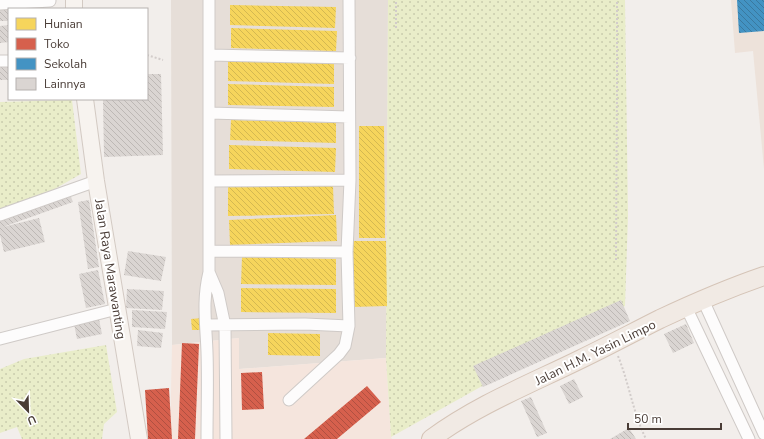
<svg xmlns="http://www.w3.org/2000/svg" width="764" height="439" font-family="'Nunito Sans',sans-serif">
  <defs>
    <pattern id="green-dots" width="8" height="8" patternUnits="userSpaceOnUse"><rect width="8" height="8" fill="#e9edc9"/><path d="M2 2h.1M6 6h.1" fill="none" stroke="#c9ccad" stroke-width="1.8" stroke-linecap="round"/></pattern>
    <pattern id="homes-back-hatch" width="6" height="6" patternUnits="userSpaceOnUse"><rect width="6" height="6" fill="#f6d55c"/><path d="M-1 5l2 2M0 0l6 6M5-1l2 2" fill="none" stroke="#d4b851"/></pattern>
    <pattern id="shops-back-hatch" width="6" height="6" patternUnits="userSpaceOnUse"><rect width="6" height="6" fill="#d6604d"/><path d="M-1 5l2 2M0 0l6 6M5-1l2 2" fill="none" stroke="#b05041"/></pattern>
    <pattern id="schools-back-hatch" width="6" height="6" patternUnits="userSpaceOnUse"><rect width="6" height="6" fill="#4393c3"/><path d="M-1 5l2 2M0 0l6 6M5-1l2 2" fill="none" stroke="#3a799f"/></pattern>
    <pattern id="building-back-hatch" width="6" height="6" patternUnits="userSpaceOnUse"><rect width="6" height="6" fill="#dad5d2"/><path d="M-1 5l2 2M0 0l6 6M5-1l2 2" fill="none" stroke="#bdb8b5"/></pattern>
  </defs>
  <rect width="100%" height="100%" fill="#f2eeeb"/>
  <path fill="#e6ded8" d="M171,0H388L386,358L239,369V338L172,345Z"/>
  <path fill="#f5e5dd" d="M239,338V369L386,358L391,437L392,439H170L172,345Z"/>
  <path fill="#ede2da" d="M731,0H764V169L753,51L735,53Z"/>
  <path fill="url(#green-dots)" d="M388,0H625L628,216L625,306L391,437L386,358Z
    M72,100L81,174L0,220V102Z
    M106,345L117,412L104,424L102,439H22L17,427L0,433V369L24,359Z"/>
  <path fill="url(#homes-back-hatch)" d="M230,5L336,7L335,28L230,25Z
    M231,28L337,31L336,51L231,48Z
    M228,60L334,63V84L228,81Z
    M228,84L334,87V107L228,105Z
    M231,120L336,123V143L230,140Z
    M359,126H384L385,238H359Z
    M229,145L336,148L335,172L229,169Z
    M333,186L334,214L228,216V187Z
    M336,215L337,241L230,245L229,220Z
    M351,241H386L387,306L352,307Z
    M242,257L336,259V285L241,284Z
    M241,288L336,289V313L241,312Z
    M202,318V330H192L191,319Z
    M268,333L320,334V356L268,355Z"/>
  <path fill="url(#shops-back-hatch)" d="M182,343L199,344L195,439H178Z
    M262,372L264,409L242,410L241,373Z
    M367,386L381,402L337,439H304Z
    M169,388L172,439H148L145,390Z"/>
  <path fill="url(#schools-back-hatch)" d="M737,0H764V31L739,33Z"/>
  <path fill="url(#building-back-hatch)" d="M44,3V9H9V21H0V5Z
    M9,25V42L0,43V26Z
    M9,61V80H0V62Z
    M147,74H161L163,155L104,157L103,99H147Z
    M69,192L73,202L3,227L39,218L45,242L4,252L0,235V216Z
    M89,200L99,267L88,269L78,202Z
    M128,251L166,257L161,281L124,275Z
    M98,270L105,304L86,308L79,274Z
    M127,289L164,291L162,310L126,308Z
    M621,300L630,321L483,387L473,366Z
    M132,310L167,312L165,329L132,327Z
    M99,319L102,334L77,339L74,324Z
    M686,324L694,343L673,353L664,334Z
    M138,330L163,333L161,348L137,346Z
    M574,379L583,397L569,404L560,386Z
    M531,397L547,433L537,437L521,401Z
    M629,428L636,439H610Z"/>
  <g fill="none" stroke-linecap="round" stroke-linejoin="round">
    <defs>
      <path id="street" d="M0,4L50,1
        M209,55L350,58
        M0,61H9
        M209,113L349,117
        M210,181L350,180
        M0,215L96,181
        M209,251L347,252
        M209,272L218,293L225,326L226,439
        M703,300L764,434
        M686,307L749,439
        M206,325L305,324L349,326L347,252L350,180L349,0
        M0,339L117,309
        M289,400L339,354L345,346L349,326
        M207,439C207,410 208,381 207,352C206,323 202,301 209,272V0"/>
      <path id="secondary" d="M74,0V9
        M85,99L96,181L139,439"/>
      <path id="primary" d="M431,439C477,405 530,384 581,359C608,346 634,332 660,319C694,303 729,288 764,276"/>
    </defs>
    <use href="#street" stroke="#cfcac7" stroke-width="13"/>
    <use href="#secondary" stroke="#d3cac3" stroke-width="18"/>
    <use href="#primary" stroke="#d5c4b7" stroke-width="20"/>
    <path stroke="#d2ccca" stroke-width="2" stroke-dasharray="2 2" stroke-linecap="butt" d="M396,28V0
      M147,55L163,60
      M616,260L617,82V0
      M618,356C629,383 633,413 646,439"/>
    <use href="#street" stroke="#fdfcfc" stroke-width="11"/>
    <use href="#secondary" stroke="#f7f3ef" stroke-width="16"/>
    <use href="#primary" stroke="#f1eae4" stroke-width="18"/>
  </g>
  <g text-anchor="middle" stroke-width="4" stroke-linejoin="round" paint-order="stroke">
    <g font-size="13" fill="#493c36" stroke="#fff">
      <text transform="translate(111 269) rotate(81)" y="5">Jalan Raya Marawanting</text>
      <text transform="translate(595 352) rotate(-26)" y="5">Jalan H.M. Yasin Limpo</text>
    </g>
  </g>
  <rect x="8" y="8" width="140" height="92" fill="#ffffff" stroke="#b6b1af"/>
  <rect x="16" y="18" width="20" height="12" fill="#f6d55c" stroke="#b6b1af"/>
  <text x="44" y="28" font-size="12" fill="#493c36">Hunian</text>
  <rect x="16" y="38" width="20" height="12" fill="#d6604d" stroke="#b6b1af"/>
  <text x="44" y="48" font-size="12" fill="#493c36">Toko</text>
  <rect x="16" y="58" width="20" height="12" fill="#4393c3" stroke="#b6b1af"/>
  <text x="44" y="68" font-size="12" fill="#493c36">Sekolah</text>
  <rect x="16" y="78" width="20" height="12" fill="#dad5d2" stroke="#b6b1af"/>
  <text x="44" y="88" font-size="12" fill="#493c36">Lainnya</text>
  <g transform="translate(28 411) rotate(157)" stroke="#ffffff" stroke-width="3" paint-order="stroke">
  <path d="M0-3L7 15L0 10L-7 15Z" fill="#493c36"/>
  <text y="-6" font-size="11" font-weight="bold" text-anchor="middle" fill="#493c36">U</text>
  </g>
  <path d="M628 423v6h93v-6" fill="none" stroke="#493c36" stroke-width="2"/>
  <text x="634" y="423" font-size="12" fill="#493c36" stroke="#ffffff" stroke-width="3" paint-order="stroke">50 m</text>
</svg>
